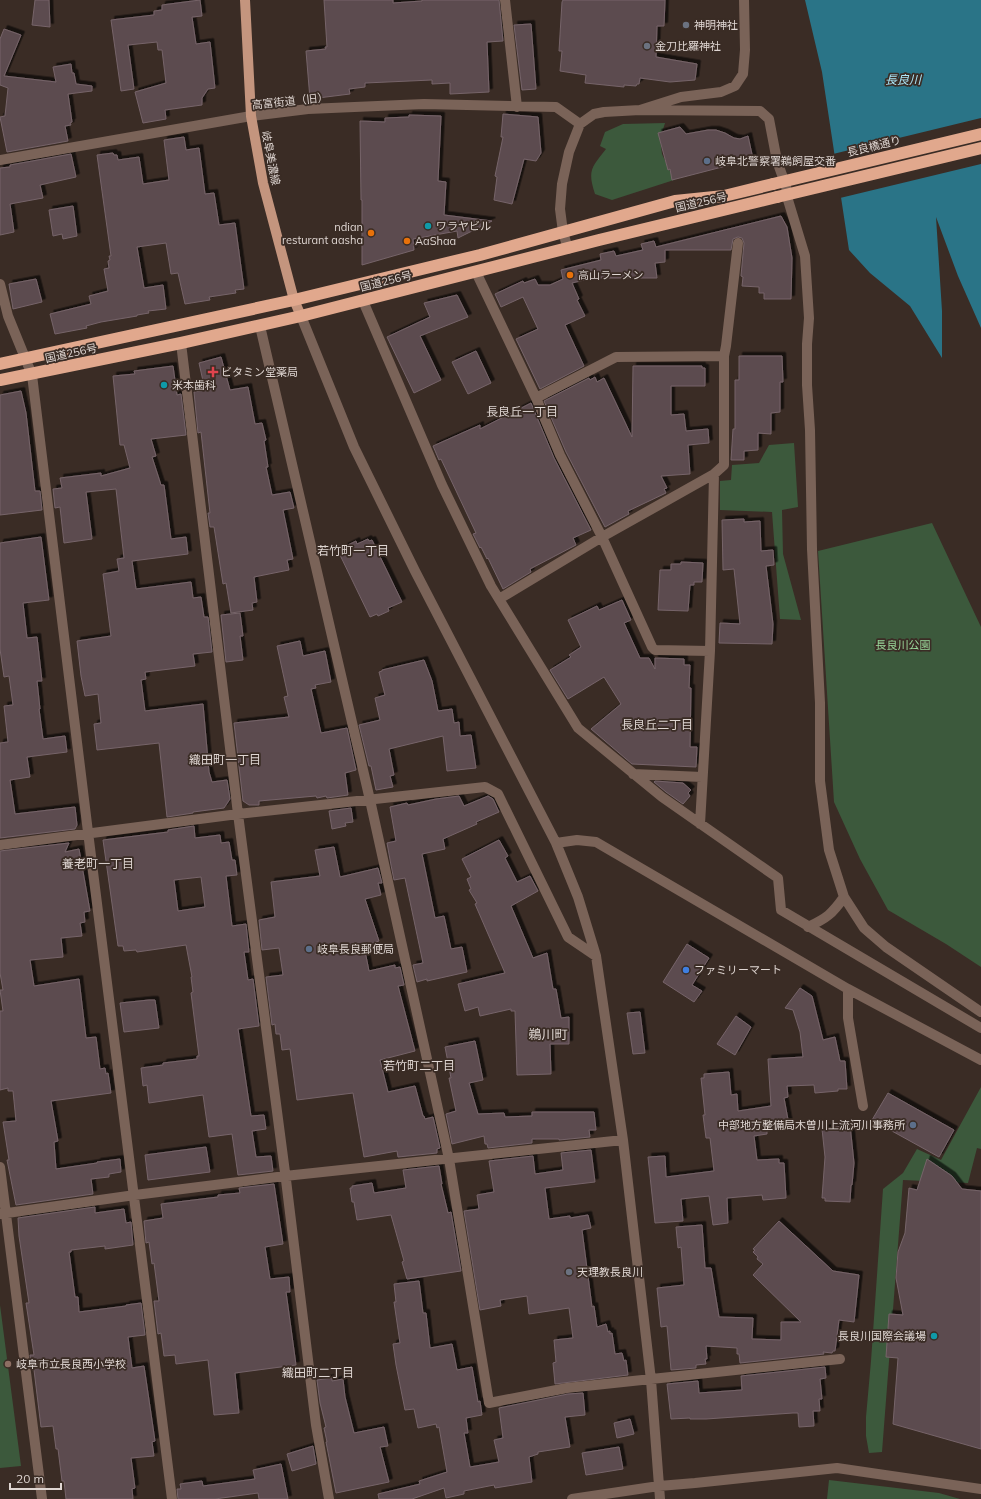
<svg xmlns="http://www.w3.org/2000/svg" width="981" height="1499" font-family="Mulish,'Noto Sans JP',sans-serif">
  <defs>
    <filter id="shadow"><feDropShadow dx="3.5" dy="-3.5" stdDeviation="0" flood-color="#0009"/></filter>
  </defs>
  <rect width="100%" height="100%" fill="#3a2c25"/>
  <path fill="#3c593c" d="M665,123L660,139L662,154L674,180L612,200L595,194C587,170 592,167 606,149L600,146L605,132L623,124Z
    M794,443L798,507L782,510L783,554L801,620L780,619L772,512L720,510V481L731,480L732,465L759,463L769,445Z
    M932,523L981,627V967L946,944L888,910L860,859L834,802L818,551Z
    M981,1087V1149L977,1148L968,1183L903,1180L882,1452L869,1453L866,1436V1417L871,1361L883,1189L903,1173L917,1149L941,1160Z
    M0,1305L21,1466L0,1468Z
    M829,1480L939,1493L960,1499H827Z"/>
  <path fill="#2a7487" d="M805,0H981V328L958,276L936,217L942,311V358L910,306L870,273L849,250L822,72Z"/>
  <path fill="#3a2c25" d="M981,118V164L840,198L833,154Z"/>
  <path fill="#5c4b50" stroke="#766469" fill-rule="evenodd" filter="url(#shadow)" d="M35,0H49L50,27L32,25Z
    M200,0L202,16L192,17L196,44L210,42L215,88L208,89L202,98V105L165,110L166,119L143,123L135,92L166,83L162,50H158L157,42L128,45L134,89L121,91L111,20L154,15V11L162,10V5Z
    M324,0H393V3L422,1V0H499L503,41L487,42L489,92L450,94V83L432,84V80L365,83V87L349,89L350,94L310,99L306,51L326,49L325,47H327Z
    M563,0H665L664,26H657L656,57L697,64L695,80L670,82L640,78L639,84H637L636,86L624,85V87L585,83L586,75L560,71L562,51H559L562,2Z
    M531,24L536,89L522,90L514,25Z
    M4,29L21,35L4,76L56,82L53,67L71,64L72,73H74L76,84L92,86V91L68,94L72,122L70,123L71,125L65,126L68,141L7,152L0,117L5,116L8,88L0,85V39Z
    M503,114L538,117L541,153L536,161L524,159L512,204L494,200L497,177L495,176L503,137H501Z
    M409,115L441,116L438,181L446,182L444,215L492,221L458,238L457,231L413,239L414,250L362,265V200H361L360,121L385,122V118L409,117Z
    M680,127L686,134L708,130H716L725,133L734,138L740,139L748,136L753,159L672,180L670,169L668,170L658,133Z
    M184,137L186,150L199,148L205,194L214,193L219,225L235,223L244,289L235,290L236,293L209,297L210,300L185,304L178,273L171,274L166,243L137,247L144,288L163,285L166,309L148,311L149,313L137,315V316L101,322L86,326L87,328L55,334L50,314L91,304L89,296L108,291L104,269L109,268L108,261L110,260L109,256H111L97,155L113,153L114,155H117L118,160L139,157L143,184L169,180L164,140Z
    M71,154L76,177L40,185L43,198L10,204L14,232L0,235V168L10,167V165Z
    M73,206L77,236L63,239L62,234L53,236L49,210Z
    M781,216L787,227L792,258L791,299H764V293H759V287L742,286L743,277L741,276L744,243L742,238L738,237L733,239L731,250H665V262L655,263L657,278H592L572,283L579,299L577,300L585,316L565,325L584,366L540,389L516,339L538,329L523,297L501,307L495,294L523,281L524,283L535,279L538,285H550L563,279L561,270L601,260L600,254L614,251L616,256L643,250L641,244L654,241L656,247Z
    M36,279L42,302L13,309L9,284Z
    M457,295L468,317L420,336L441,380L414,393L387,337L430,317L424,303Z
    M476,351L491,383L468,394L452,362Z
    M739,356H782L783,382H780V412L771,413V434L758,433V450L744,451V460H731L733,429H735V380H739Z
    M221,357L230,390L248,387L255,424L262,423L266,440L264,441L268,467H266L272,495L290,492L294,508L283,510L293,559L287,560L289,570L254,577L257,602L252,603L253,610L231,613L226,583L223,584L214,527H210L208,513H210L201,432L198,433L194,392L205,390L199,363Z
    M173,366L177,395L181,394L186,435L151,439L156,456L152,457L161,485H164L171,539L186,537L188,554L132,561L136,589L191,582L193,598L201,597L204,617H208L212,652L193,654L195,666L145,672L146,679L141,680L145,711L203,704L209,772L212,782L227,780L230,799L224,808L193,812V813L167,817L159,743L97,750L94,724L101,723L98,694L85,696L81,676L77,641L111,636L103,574L119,571L117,559L124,558L116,489L86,492L92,539L64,543L60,507L55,508L53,489L62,488L60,478L101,473V476L130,468L124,445H120L113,376L135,374L134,371Z
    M633,366H702V368H705V386H671V415L684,414L686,431L708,429L709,443L688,445L690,474L661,476L667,488L664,489L666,493L628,511L629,514L627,515L605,527L566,452L544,401L589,378L590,380L595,377L597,382L604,378L632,437Z
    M21,391L26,413L35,491H40L42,510L0,515V395Z
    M531,403L554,458L591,530L573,538L576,545L530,569L531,572L503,589L488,558L487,559L481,547L480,548L473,534L476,533L441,459L439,460L433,446L480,425V429Z
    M744,519V522L760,521L761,551L773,550L774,565L766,566L773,624L772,644L719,643L720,623L740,624L734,569L723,570L722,520Z
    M41,537L49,600L23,603L27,638L37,637L42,681H37L40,709H39L43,739L65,736L67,752L27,757L30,777L10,780L15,814L75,807L77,825L75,829L0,838V743L8,742L4,706L13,705L9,676L4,677L0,649V543Z
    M368,539L369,541L372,540L402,602L388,608L389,611L378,616L377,614L370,617L339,553L346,550L344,547L356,541L357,544Z
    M681,562L703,563L702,582H694V585H690L688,611L658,610L660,570H671V564H681Z
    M622,600L631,620L624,623L640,658H649L655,669V658L684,659V665H690L689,688H691L690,747H697L696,767L632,764L591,729L621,704L604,677L568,699L550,670L571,657L569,655L581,647L568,620L597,606L599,610Z
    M240,613L243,636H240L243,660L226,662L221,615Z
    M300,641L303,656L325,651L331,682L315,685L316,688L311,689L321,733L347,728L356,770L345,773L348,795L327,798L326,796L317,798L316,796L259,801V805H249L243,801L234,723L289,717L284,697L288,696L277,646Z
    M424,660L432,681L438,711L452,709L454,723L459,722L460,736L471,735L476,768L447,771L443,736L389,749L394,775L390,776L393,787L376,790L371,766H369L359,725L380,720L375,698L385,695L379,672L382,671V670Z
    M655,781L683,783L691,790L688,793L690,796L683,804L666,792L654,782Z
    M459,796L464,806L488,796L493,799L499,812L476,822L477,824L443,839L445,849L422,854L435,918L444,916L451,949L462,947L467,972L427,981V979L417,982L413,965L423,963L405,878L394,880L391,865L387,843L396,841L390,807L407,803L408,805L436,799Z
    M351,808L353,822L345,823L346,826L332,829L329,811Z
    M194,826L195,838L220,835L221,843L229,842L232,860H235L237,875L226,876L232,926L246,924L249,952H244L248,980L253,979L259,1026L238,1029L251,1116L264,1115L266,1129L252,1131L256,1157L271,1156L273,1171L238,1175L232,1134L209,1137L203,1095L149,1103L147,1085L143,1086L141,1068L163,1065V1063L197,1059V1056H199L191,993L193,992L191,977H192L186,945L137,952L136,950L124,951L123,946H118L103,840L168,832V830ZM201,877L205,907L178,911L174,880Z
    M499,840L508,856L505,858L517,882L530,876L538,891L511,906L533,958L547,953L553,989H556L561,1018L569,1017V1044H550L551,1074L517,1075L515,1011H511V1009L480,1016L478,1007L465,1011L458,984L505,973L475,904L477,903L469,890L471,889L467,879L471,877L462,859Z
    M69,843L65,852L79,849L90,911L84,912L85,922L80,923L82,936L61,938L63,957L30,960L34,986L79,979L86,1038L96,1037L100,1069L105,1068L106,1074L108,1073L111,1093L51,1101L58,1141L54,1142L56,1169L97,1163V1162L120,1159L121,1172L109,1174V1177L91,1179L93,1194L16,1205L7,1160H9L3,1122L16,1121L13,1091H8V1088L0,1090V1011H3L0,990H3L0,973V851Z
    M334,847L340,877L378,868L382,883H378L381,895L365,899L379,941L364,946L369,971L395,965V968L400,967L404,985L398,986L415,1051L380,1060L388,1092L415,1086L423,1116H424L425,1119L433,1117L440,1148L437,1149V1153L398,1157L397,1151L364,1157L353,1093L297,1100L290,1049L282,1050L280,1034H276L275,1024L272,1025L266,977L283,975L279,948L262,950L259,920L275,917L271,882L320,876L315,850Z
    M687,944L709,958L692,985L702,991L694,1002L663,982Z
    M800,988L812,996L823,1040L835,1037L840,1061H845L847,1089H838V1091L815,1093L814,1085L787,1086L788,1097L784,1098L789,1125L773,1127L774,1130L767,1131V1134L754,1136L757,1160L779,1159V1163H784L786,1198L763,1200L762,1195L727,1198L728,1223L713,1225L709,1196L681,1199L683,1221L655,1223L648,1157L665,1156L666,1177L714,1171L710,1138H706L703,1115H705L701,1078H704V1074L729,1072L731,1095L737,1094L738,1111L771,1106L768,1059L803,1057L800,1032L793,1010L785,1008Z
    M149,1000H155L159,1028L124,1032L120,1003Z
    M640,1012L645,1053L633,1054L627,1013Z
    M736,1016L751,1027L735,1055L717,1044Z
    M475,1041L483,1080L469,1083L478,1114L504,1113L505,1117L532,1116V1112H594L596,1130H589L590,1137L559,1140V1139H532V1143L488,1148L487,1144H485L484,1136L452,1144L446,1114L456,1111L449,1078H451L445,1047Z
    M888,1093L954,1130L939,1157L872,1120Z
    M850,1125L854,1163L852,1185H851L850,1202L825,1201V1198H822L825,1157L822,1129Z
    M206,1147L210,1172L148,1180L145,1155Z
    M591,1150L595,1182L545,1188L549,1219L570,1216V1218L588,1215L591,1228L582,1230L592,1307L594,1306L597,1327L606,1324L608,1332L610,1331V1334L612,1333L615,1354L622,1353L624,1361L626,1360L628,1375L555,1384L553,1363L556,1362L554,1340L573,1338L569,1308L529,1314L527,1296L500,1300L501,1306L480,1310L464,1211L479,1209L477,1195L494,1192L489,1161L533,1156L535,1174L563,1170L561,1153Z
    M927,1159L952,1176L962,1189L981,1191V1449L893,1424L898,1358L886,1357L889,1314L903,1315L896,1278L898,1252L905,1233L909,1188L917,1190Z
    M439,1166L442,1184H441L448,1213L451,1212L461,1271L407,1279L402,1262L404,1261L391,1215L357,1220L354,1202H352L350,1188H352V1186L372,1183L374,1193L406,1188L403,1170Z
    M274,1184L283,1244L265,1247L270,1279L289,1277L290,1292H286L296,1365L235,1373L239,1413L214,1415L208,1360L176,1364L175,1355L164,1356L161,1333L158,1334L154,1301H159L154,1263L152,1264L149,1242L146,1243L144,1221L163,1218L161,1204L218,1197V1195L240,1193L239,1188Z
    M95,1207V1213L124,1209L126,1223L131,1222L133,1245L105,1249V1246L71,1250V1252H69L75,1297H78L79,1312L126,1306V1305L141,1303L145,1335L128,1337L132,1368L144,1366L155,1441L152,1442L154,1456L131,1458L135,1488L132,1489L133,1499H66L64,1481H62L58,1449H56L53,1426L41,1427L34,1370H32L30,1355H34L26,1303H29L19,1236L18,1218Z
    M779,1221L833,1271L859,1275L854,1322L839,1320L835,1351H833L832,1353L823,1352L824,1354L740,1363L739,1354H737V1348L706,1346L707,1359H705L706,1364L696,1365V1368L671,1370L667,1326L661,1327L657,1288L684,1285L681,1247L678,1248L676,1227L702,1225L705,1268H711L719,1317L753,1318L752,1339L781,1340V1322H801L753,1275L763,1264L757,1259L758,1257L753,1252L755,1250L753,1249Z
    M419,1281L423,1313H426L430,1348L452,1344L457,1370L472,1367L478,1402L480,1401L482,1415L466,1418L468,1433H464L470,1467L499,1462L494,1440L503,1438L499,1408L568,1394L583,1393L585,1415L565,1417L570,1447L538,1452V1454L529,1457L532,1482L495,1488L494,1485L464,1491V1494L446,1498L444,1488L412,1499H379L378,1494L420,1484L419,1481L447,1472L439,1427L437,1428L436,1424L418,1428L414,1409L405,1410L396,1365L393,1344L400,1343L394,1302H396L394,1284Z
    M825,1367L826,1378L820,1379L822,1399H819L820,1411H813L814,1426L799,1427L798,1413H793L706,1419H690V1418L671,1419L667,1384L698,1381L699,1393L742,1390L741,1376Z
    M332,1378V1381L343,1379L345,1397L354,1433L384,1427L388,1446L380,1447L389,1482L336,1493L326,1442H327L324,1428L326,1427L320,1403L317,1380Z
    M630,1419L634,1434L617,1438L614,1423Z
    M313,1446L316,1464L292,1471L287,1454Z
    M619,1447L623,1469L586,1475L582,1453Z
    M281,1464L288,1499H259L258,1493L215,1499H178L177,1489H181L180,1484L202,1481L203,1486L255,1479L253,1470Z"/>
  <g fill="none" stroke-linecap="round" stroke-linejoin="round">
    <path stroke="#7a6358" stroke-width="10" d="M505,0L517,107
      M640,110L760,111L769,119L777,161L786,186L788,200L805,256L809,318L807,344V385L810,430L812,549L820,703V781L829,850L844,897L864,928L886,947L981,1012
      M0,160L251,116L308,109L424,104L556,107L580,124
      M568,249L563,232L560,209L562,184L569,152L580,124L594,114L604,112L640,110L681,97L721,92L735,86L743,74L745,50L744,0
      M476,272L536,398L560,455L602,537L652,647L655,650L710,651
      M0,284L8,316L32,375L88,832L172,1499
      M363,301L442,485L491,586L578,728L662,797L778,878L781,910L981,1028
      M301,316L354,447L415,571L556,843L578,897L596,956L623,1140L651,1380L660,1499
      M260,326L370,800L449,1159L489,1403L567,1388L840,1359
      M181,343L238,814L286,1180L316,1425L329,1499
      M536,398L616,357L724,356
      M499,599L602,537L714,474
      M633,774L702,777
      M700,824L710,651L714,474L724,465V356L726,346L738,243
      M556,843L577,840L596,842L848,989L981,1060
      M0,845L238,814L485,787L498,794L568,937L596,956
      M808,927C827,918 832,914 844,897
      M848,989V1018L863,1106
      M0,1167L42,1499
      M0,1214L135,1195L285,1176L623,1140
      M572,1499L659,1486L695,1483L837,1468L981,1489"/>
    <path stroke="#c4957e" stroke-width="10" d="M245,0L251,116L263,183L294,300L301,316"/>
    <path stroke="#e1a88d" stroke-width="12" d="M0,364L294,300L480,255L675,201L724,196L773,184
      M0,380L181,343L301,316L599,240L777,197"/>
    <path stroke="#e1a88d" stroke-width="12" d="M773,184L981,134
      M777,197L981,148"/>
  </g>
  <g fill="#6b7280" stroke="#3a2c25" stroke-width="1.5">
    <circle cx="686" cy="25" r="4"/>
    <circle cx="647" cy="46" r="4"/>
    <circle cx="569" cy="1272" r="4"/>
  </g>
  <g fill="#5c6f8a" stroke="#3a2c25" stroke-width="1.5">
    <circle cx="707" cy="161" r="4"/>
    <circle cx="309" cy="949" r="4"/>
    <circle cx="913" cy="1125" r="4"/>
  </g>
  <g fill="#0f9aa8" stroke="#3a2c25" stroke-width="1.5">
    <circle cx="428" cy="226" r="4"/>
    <circle cx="164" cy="385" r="4"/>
    <circle cx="934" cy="1336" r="4"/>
  </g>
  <g fill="#e8710a" stroke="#3a2c25" stroke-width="1.5">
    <circle cx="371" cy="233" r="4"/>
    <circle cx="407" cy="241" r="4"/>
    <circle cx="570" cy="275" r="4"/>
  </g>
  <path fill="#e0444e" stroke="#3a2c25" stroke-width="1.5" d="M211 366h4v4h4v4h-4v4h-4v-4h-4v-4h4z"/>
  <circle fill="#3f7fe0" stroke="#3a2c25" stroke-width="1.5" cx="686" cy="970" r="4"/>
  <circle fill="#8d6e63" stroke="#3a2c25" stroke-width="1.5" cx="8" cy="1364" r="4"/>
  <g text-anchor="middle" stroke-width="3.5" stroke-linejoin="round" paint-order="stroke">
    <g font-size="11" fill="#dfd6d2" stroke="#3a2c25" text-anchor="start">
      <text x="694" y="29">神明神社</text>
      <text x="655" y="50">金刀比羅神社</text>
      <text x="715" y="165">岐阜北警察署鵜飼屋交番</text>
      <text x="436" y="230">ワラヤビル</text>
      <text x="363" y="231" text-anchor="end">ndian<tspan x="363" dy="13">resturant aasha</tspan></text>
      <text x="415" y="245">AaShaa</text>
      <text x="578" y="279">高山ラーメン</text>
      <text x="221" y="376">ビタミン堂薬局</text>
      <text x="172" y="389">米本歯科</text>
      <text x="317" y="953">岐阜長良郵便局</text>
      <text x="694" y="974">ファミリーマート</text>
      <text x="905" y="1129" text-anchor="end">中部地方整備局木曽川上流河川事務所</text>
      <text x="577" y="1276">天理教長良川</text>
      <text x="926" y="1340" text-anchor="end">長良川国際会議場</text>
      <text x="16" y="1368">岐阜市立長良西小学校</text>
    </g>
    <g font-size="11" fill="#dfd6d2" stroke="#3a2c25">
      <text transform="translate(290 101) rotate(-6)" y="4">高富街道（旧）</text>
      <text transform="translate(874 146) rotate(-14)" y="4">長良橋通り</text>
      <text transform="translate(271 158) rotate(79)" y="4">岐阜美濃線</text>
      <text transform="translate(701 202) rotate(-13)" y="4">国道256号</text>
      <text transform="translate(386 281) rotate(-14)" y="4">国道256号</text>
      <text transform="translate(71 353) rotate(-12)" y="4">国道256号</text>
    </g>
    <g font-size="11" fill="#99d89a" stroke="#3a2c25">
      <text x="903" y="649">長良川公園</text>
    </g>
    <g font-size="12" font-style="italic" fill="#ace7f9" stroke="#3a2c25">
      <text x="903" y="84">長良川</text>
    </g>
    <g font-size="12" fill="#dfd6d2" stroke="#3a2c25">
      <text x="522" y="416">長良丘一丁目</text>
      <text x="353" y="555">若竹町一丁目</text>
      <text x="657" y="729">長良丘二丁目</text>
      <text x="225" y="764">織田町一丁目</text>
      <text x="98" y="868">養老町一丁目</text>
      <text x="419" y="1070">若竹町二丁目</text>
      <text x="318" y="1377">織田町二丁目</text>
    </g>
    <g font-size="13" fill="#dfd6d2" stroke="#3a2c25">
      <text x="548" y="1039">鵜川町</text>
    </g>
  </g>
  <path d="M10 1483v6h51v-6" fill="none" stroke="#dfd6d2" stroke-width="2"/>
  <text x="16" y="1483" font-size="12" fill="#dfd6d2" stroke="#3a2c25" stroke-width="3" paint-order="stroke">20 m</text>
</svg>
